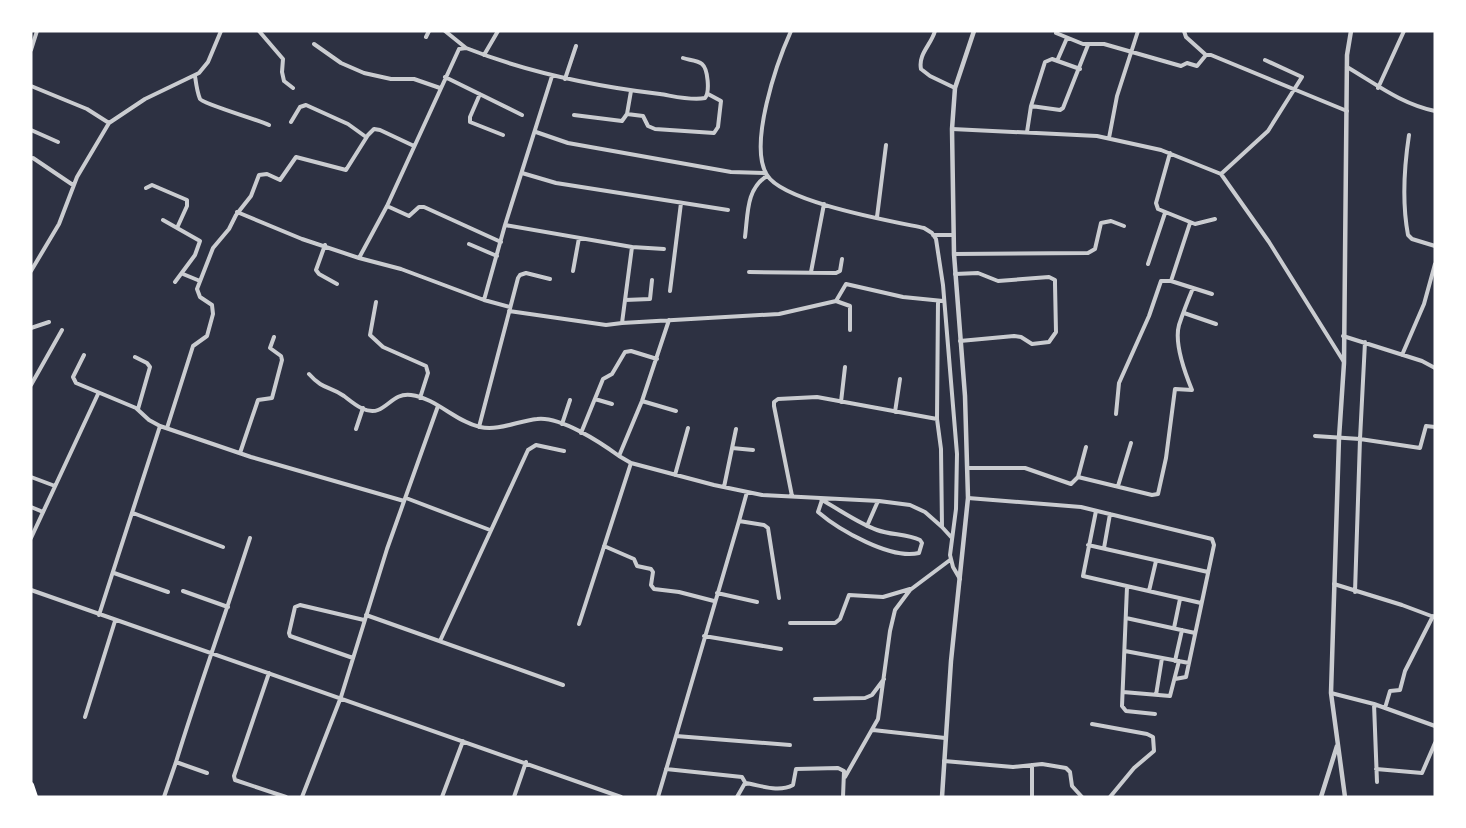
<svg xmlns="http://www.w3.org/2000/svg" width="1466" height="828" font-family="'PT Sans Narrow',sans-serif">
  <rect width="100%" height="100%" fill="#2d3142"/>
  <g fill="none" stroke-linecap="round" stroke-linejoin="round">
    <path stroke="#caccd0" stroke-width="4" d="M259,31L283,59L282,72L284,81L293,88
      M445,31L466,48
      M791,31C777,62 748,145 767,175C783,202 891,221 924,228L932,233L936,239L943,285L957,454L956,509L950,555L953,567L960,579
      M935,31C931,45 918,54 921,69L930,76L955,88
      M1184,31L1186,37L1206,55
      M1056,33L1083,44H1104L1181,66L1187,63L1197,66L1206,55H1211L1347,111
      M426,37L429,31
      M314,44L341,63L364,73L391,79H414L440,88
      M31,50L37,31
      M484,55L498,31
      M1057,61L1067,38
      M1347,67C1376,84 1401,104 1435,111
      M195,76C196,83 197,92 200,99C203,104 259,120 269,125
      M445,77L522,115
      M565,79L576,46
      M31,86L87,109L109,123
      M1378,88L1404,31
      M480,94L470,117V122L503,135
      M1031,106L1060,110L1063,108L1088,45
      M627,114L643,116L648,126L655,129L714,133L718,127L721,101L708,94
      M574,115L622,121L627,114L631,91
      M291,122L300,107L306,105L348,124L366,137
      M952,129L1097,136L1161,150L1221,174L1269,242L1344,362
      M31,130L58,142
      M536,132L568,143L731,172L766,173
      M1027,132L1031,106L1045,62L1052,59L1080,69
      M1409,135C1404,168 1402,203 1408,235L1412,239L1435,246
      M1109,138L1117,96L1138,31
      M1170,153L1156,203L1158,209L1195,224L1215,219
      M33,158L73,185
      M522,173L556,183L728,210
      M1221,174L1268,131L1302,77L1265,60
      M146,188L152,185L187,200V206L177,228
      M387,206L409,216L419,207H424L501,242
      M237,212L302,239L359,258L401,269L484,300
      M877,217L886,145
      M163,220L200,241L195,255L175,282
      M505,225L484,300L510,307
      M933,235H953
      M745,237C748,214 746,189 767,176
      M469,244L497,256
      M325,245L316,270L319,274L337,284
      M632,247L664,249
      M954,254L1088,253L1095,249L1101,223L1111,221L1124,226
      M359,258L387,206L459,49L466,48C529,73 593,86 660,94C673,96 692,101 705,98C710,92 708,69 702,64C697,60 688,60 683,58
      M1148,264L1165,213
      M31,271L59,224L77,177L109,123L145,99L199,73L208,62L221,31
      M573,271L579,238
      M749,272L836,273L840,271L842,259
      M811,272L824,204
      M183,274L200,281
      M955,274L978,273L998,281L1049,277L1055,280V284L1056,332L1049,342L1032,344L1021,337L1014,336L960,341
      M1171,281L1212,294
      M670,291L681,203
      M625,300L650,299L652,280
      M836,301L850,306V330
      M376,302L370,335L383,347L426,366L428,373L420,398
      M509,311L606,325L622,323L632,247L505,225L552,76
      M1184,313L1216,324
      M669,320L642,401L619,456L631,463L714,485L762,495L879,501L910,505L925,512L942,527
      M622,323L779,314L836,301L846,284L903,297L943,301
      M31,328L49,322
      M1343,336L1422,361L1435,368
      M84,355L73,377L76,383L136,408L149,420L160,426L251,457L404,501
      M1402,355L1424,304L1435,264
      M135,357L147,363L150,367L138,409
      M309,374C323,390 330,386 344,396C352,402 366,415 378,410C390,405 395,393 411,395C436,398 456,422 480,427C499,431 518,421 537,419C560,416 600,442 619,456
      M31,385L62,330
      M595,399L612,404
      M642,401L676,411
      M841,402L845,367
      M895,412L900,379
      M1116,414L1119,383L1149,316L1161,281H1171L1190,223
      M937,419L938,301
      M562,424L570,400
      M479,427L518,278L520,275L526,273L550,279
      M167,428L193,346L207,336L213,314L212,305L200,297L197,289L213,248L229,229L236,215L251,196L259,175L267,174L280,180L296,157L346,170L368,135L374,129L380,130L414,146
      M356,429L363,408
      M581,433L603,379L612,374L625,352L631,351L657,359
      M1315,436L1360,439L1365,342
      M732,448L753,450
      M240,453L258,400L272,398L282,360L281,356L270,348L274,337
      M968,468H1025L1071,484L1078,477L1086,447
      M675,475L688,428
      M31,477L55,486
      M1078,477L1152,495L1158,494L1166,458L1175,389L1192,390C1185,373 1174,343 1179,325C1183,313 1188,300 1193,288
      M1118,486L1131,443
      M724,487L736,429
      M792,496L774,406V402L778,399L817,397L937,419L941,449L942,527L952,538
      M406,498L490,530
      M820,498L822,500C840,510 858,523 877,530C891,535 907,534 920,540L922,543L919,553C891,560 839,530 818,512L822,500
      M968,498L1081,507L1212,539L1214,545L1186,677L1175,679
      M31,507L43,512
      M1096,511L1083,576L1201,603
      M133,513L223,547
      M739,521L747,492
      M867,526L878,501
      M31,538L98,394
      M1088,545L1208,572
      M604,546L634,559L637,566L651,569L653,572L651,585L654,589L679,592L714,601
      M1104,548L1110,514
      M114,573L168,592
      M1334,584L1402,605L1434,617
      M1127,587L1122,706L1126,711L1155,714
      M31,590L621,797
      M183,591L228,607
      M1149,591L1156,561
      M1355,592L1360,439L1420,448L1426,426L1435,427
      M717,593L757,602
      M99,615L160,426
      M366,615L563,685
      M1126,618L1195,633
      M790,623H835L840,619L849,595L883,597L910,589
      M579,624L631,463
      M1174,628L1180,599
      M704,636L781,649
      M440,641L528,450L536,445L564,451
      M1125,651L1189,663
      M353,658L290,636L289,633L295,607L300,605L364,620
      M1175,661L1182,630
      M269,673L234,776L235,780L286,797
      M1123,692L1170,696L1179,661
      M1331,693L1374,704L1435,726
      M1156,695L1162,658
      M815,699L865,698L872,695L884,679
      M1374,704L1377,782
      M1385,708L1390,691L1400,690L1405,671L1433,616
      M85,717L115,621
      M1092,724L1147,734L1153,737L1154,751L1134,768L1110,797
      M873,730L945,738
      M676,736L739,521L764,525L768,528L779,598
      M944,761L1013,767L1042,764L1066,768L1070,772L1072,786L1082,797
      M176,762C199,687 226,613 250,538
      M666,769L742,777L746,784
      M1376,769L1422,773L1435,743
      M845,777L878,719L890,631L895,610L910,590L950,560
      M164,797L176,762L207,773
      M302,797L341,697L387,549L438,406
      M442,797L463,741
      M514,797L526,762
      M658,797L676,736L790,745
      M737,797L745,783C760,785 778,793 793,785L796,769L838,768L844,771L843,797
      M1032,797V765"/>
    <path stroke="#caccd0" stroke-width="4.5" d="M942,797L951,661L968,498L965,396L954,254L952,129L955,88L974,31
      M1321,797L1337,746
      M1345,797L1331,693L1339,438L1344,363L1347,55L1351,31"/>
    <path stroke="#fff" stroke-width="6" d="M31,785L35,797"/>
  </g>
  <rect width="1466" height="828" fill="none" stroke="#ffffff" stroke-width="65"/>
</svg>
